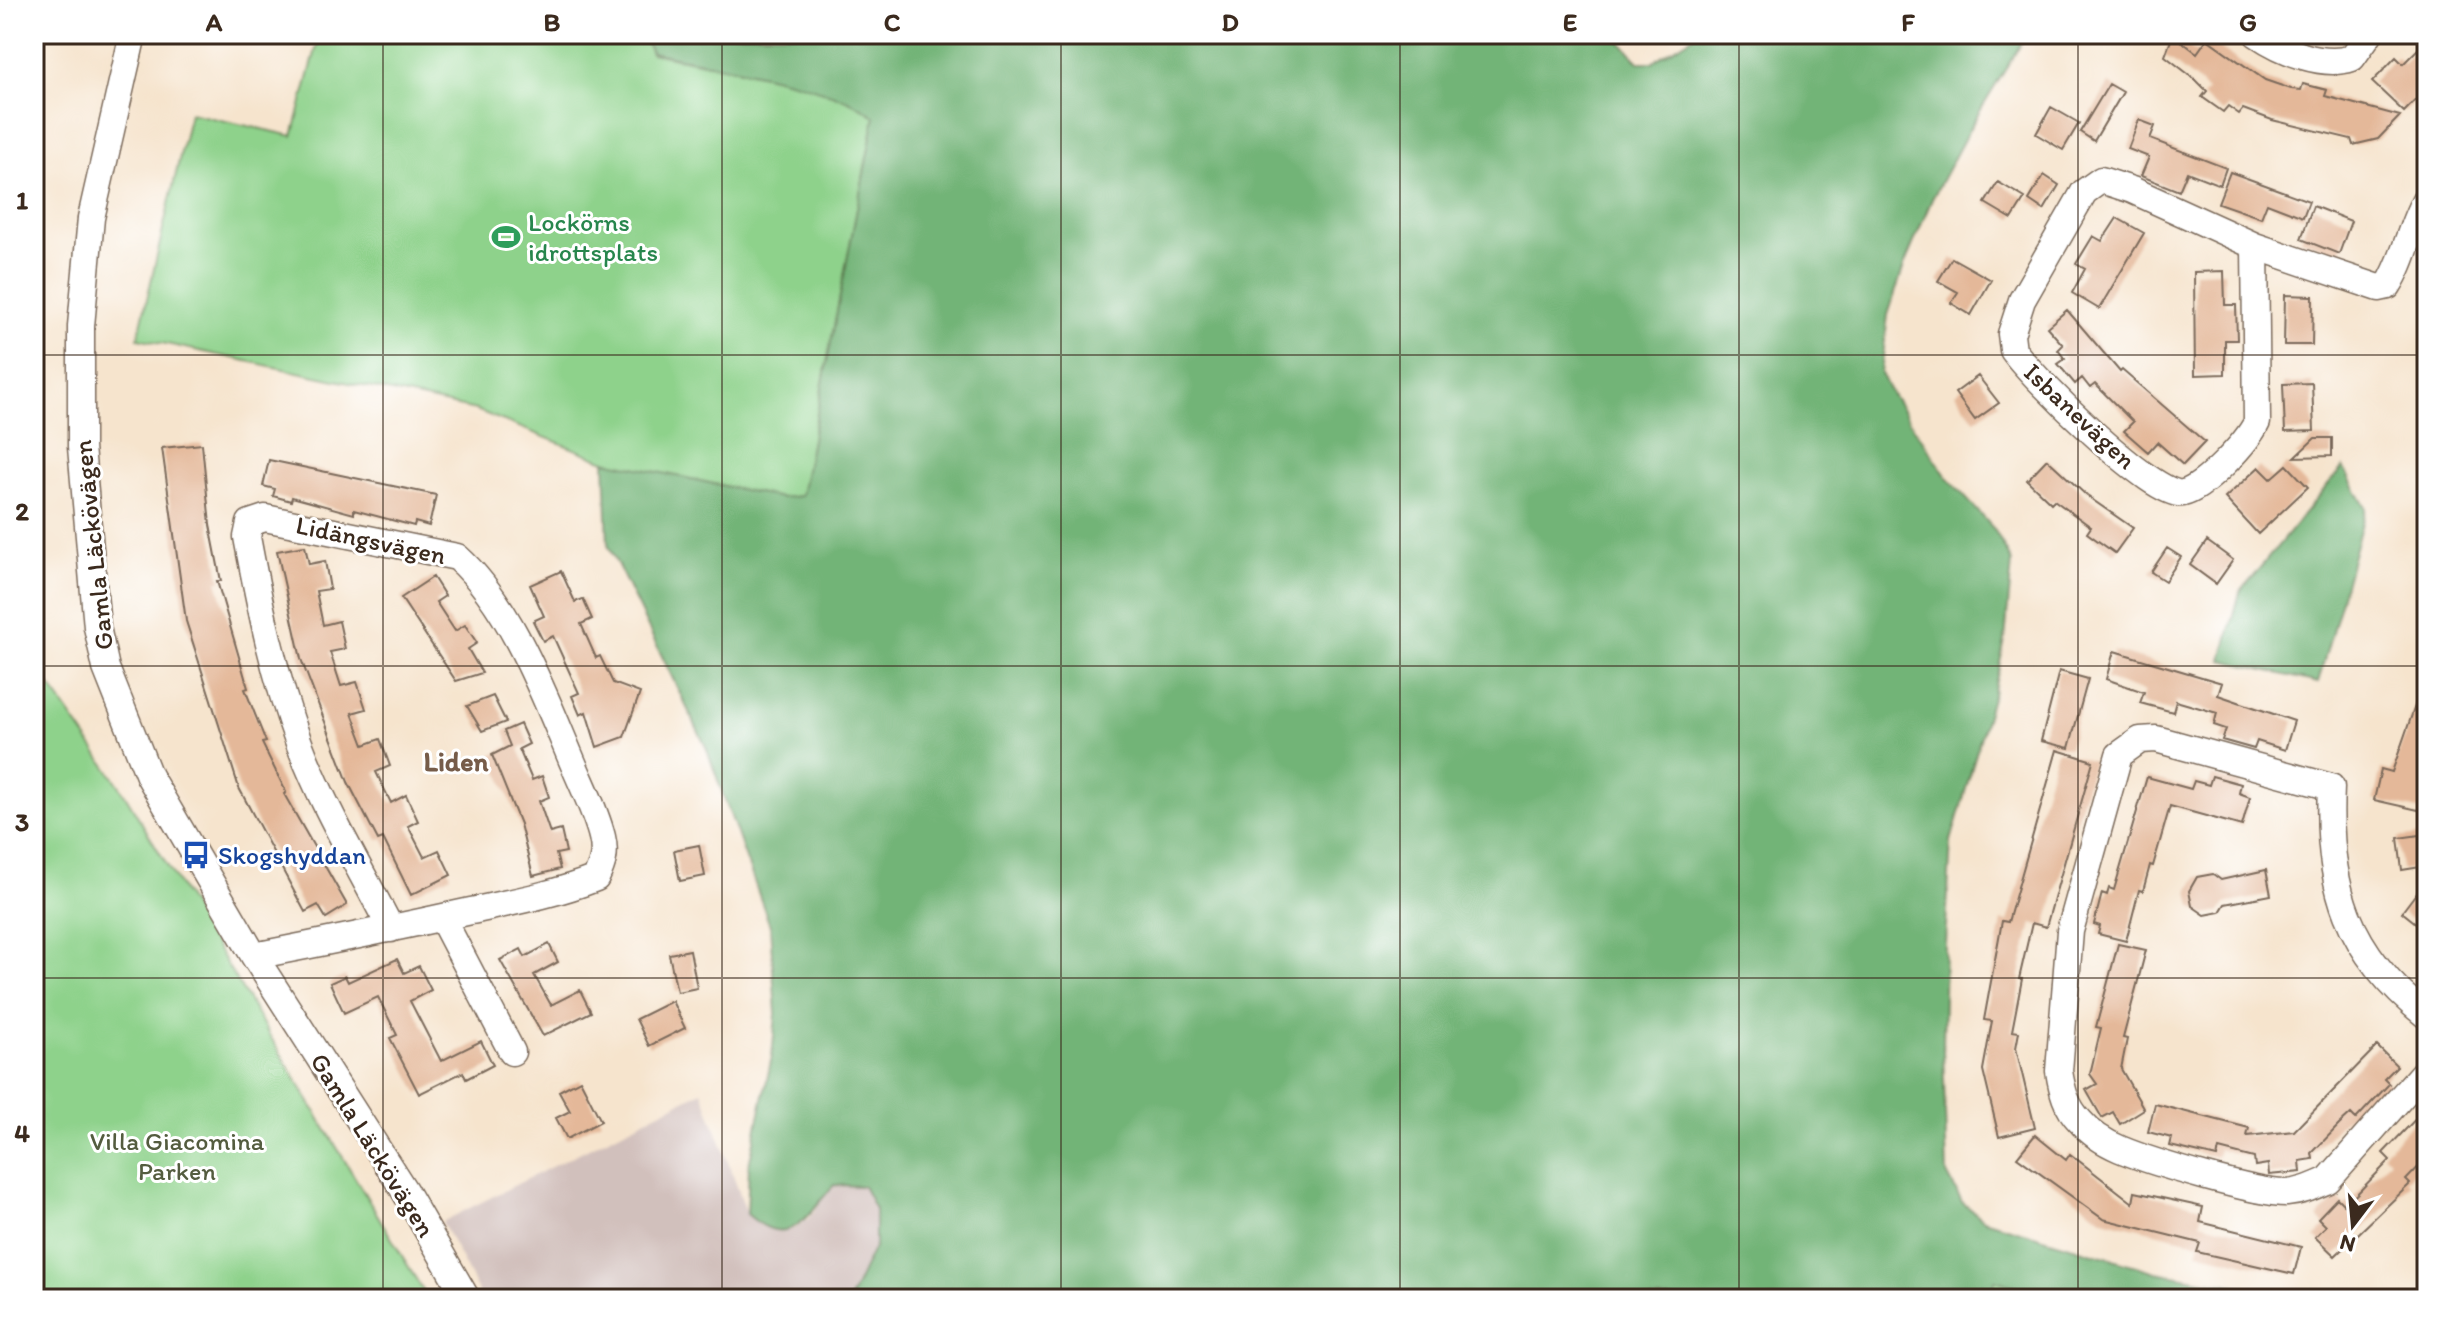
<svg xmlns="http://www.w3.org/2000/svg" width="2461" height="1333" font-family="Itim,sans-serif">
  <rect width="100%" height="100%" fill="#fff"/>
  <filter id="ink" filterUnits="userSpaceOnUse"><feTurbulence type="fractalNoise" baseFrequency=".0125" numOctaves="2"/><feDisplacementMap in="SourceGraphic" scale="16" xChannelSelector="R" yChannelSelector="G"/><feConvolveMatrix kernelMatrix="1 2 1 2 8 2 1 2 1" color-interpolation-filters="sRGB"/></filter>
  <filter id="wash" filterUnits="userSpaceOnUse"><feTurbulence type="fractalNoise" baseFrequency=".006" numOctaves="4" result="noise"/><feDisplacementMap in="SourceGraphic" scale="32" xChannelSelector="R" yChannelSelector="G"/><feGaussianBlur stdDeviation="1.8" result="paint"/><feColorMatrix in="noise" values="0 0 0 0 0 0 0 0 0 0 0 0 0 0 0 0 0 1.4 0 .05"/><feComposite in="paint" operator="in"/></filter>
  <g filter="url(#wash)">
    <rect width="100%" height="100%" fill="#f6e4cd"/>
    <path fill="#d1c0bc" d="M702,1091L747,1214L761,1226L794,1229L808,1219L834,1185L851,1182L863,1186L875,1209V1246L850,1299H482L442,1222Z"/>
    <path fill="#8ed28b" stroke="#647e54" stroke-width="2" d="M320,34H642L651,53C711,66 830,80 875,117L801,496L781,498L605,461L476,410L138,338L190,113L293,136Z
      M34,663L119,785L428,1299H34Z
      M1995,1280L2062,1299H1989Z"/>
    <path fill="#72b477" stroke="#566f4a" stroke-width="2" d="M642,34H1614L1639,62H1652L1697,34H2027L1971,126L1932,199L1904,266L1888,315L1881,373L1890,392L1947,477L1994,529L2012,562L2005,640L1993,694L1951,841L1945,944L1943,1048L1947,1174L1962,1202L1984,1220L2156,1272L2310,1299H2062L1995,1280L1989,1299H850L875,1245V1209L863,1186L834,1185C806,1215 791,1253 747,1214L749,1165L772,1056L776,1014L770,926L706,747L608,545L605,461L781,498L801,496L875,117C832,81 709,65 651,52Z
      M2343,467L2366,508L2318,683L2222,660L2240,592Z"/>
    <g id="blocks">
      <path fill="#e4b899" d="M2173,35L2197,53L2207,39L2265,80L2291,89L2301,90L2303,84L2327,90L2325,96L2400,116L2378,139L2353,145L2351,139L2272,120L2243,109L2239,114L2228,106L2223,112L2202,97L2207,91L2196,80L2165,56Z
        M2427,40V88L2404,112L2372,82L2396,57L2403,64Z
        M2109,84L2123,92L2094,141L2080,132Z
        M2051,107L2079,123L2063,150L2036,134Z
        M2139,120L2155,126L2150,139L2226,168L2220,185L2187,172L2179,191L2141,176L2149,157L2128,149Z
        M2230,172L2309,201L2303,217L2267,203L2261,218L2218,203Z
        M2044,175L2059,185L2044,210L2029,200Z
        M1998,182L2025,198L2012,219L1985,203Z
        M2313,206L2351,221L2339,254L2301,239Z
        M2117,218L2144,233L2099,309L2072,293L2085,269L2076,264L2093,236L2102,241Z
        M1952,258L1991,280L1971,315L1951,303L1958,292L1938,281Z
        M2224,271L2225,305H2236L2237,340H2225V374L2195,375L2194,272Z
        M2285,295L2313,296L2312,345H2284Z
        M2067,310L2120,372L2122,370L2205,442L2183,465L2157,442L2148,452L2124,431L2133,422L2095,384L2090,388L2082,378L2075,384L2058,364L2065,359L2058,350L2063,345L2047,327Z
        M1978,376L1999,403L1975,420L1955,393Z
        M2312,383L2314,431L2285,432L2283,384Z
        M2315,438H2332V456L2295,457Z
        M202,444L210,525L221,581H217L248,688L245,689L266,742L262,743L286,792L284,794L347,905L326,918L318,905L305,912L239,788L186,621L162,448Z
        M2047,459L2087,496L2133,528L2115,553L2087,533L2091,527L2054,500L2051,503L2027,480Z
        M269,460L436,495L429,526L415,522L414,526L354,510V514L292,497L291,501L273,496L275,489L263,486Z
        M2287,465L2308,487L2258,534L2225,498L2259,467L2271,479Z
        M2207,541L2233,560L2216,584L2190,565Z
        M305,546L309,564L325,561L330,589L316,591L323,625L339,621L345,649L330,652L341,686L357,682L366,709L352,713L364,745L380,739L390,766L376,772L391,803L406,795L418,821L408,826L424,857L439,850L451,875L411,895L383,838L378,840L348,782L301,659L277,551Z
        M2167,548L2181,557L2165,581L2151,572Z
        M561,571L575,602L583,599L592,619L581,624L596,658L600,656L613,683L640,693L624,737L597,747L586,712L580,715L572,696L579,693L553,636L543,641L533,621L544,616L530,585Z
        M433,577L445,596L436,602L455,631L465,625L477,643L468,649L482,673L456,681L401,598Z
        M2114,651L2222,683L2218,695L2294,721L2285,750L2257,741L2254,749L2222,740L2226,729L2214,725L2217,713L2176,701L2173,712L2140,703L2144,692L2106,679Z
        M2059,671L2088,679L2069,748L2041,741Z
        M2424,680H2427V812L2374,800L2381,769L2392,772Z
        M493,696L506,722L482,731L467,706Z
        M520,724L529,744L519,749L532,780L542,776L549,797L539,801L550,833L561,830L566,852L556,854L560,869L533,876L520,824L492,755L510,746L504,731Z
        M2057,750L2093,761L2046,927L2032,923L2019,979H2022L2012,1031L2019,1032L2016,1048L2035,1128L1999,1137L1983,1070L1992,1021L1984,1020L2002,921L2008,922Z
        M2212,776L2241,784L2239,793L2250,797L2242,826L2170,806L2153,866L2150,865L2143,891L2139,890L2126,941L2098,934L2100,926L2094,924L2102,893L2107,895L2109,888L2114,890L2147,777L2191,789L2194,781L2209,785Z
        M2427,834V866L2402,870L2398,838Z
        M699,845L705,876L680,881L674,850Z
        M2266,870L2271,895L2225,904L2220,912L2205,915L2192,906L2189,891L2197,877L2213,874L2221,880Z
        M2427,879V932L2402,912Z
        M549,944L558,962L534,975L551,1005L580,990L591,1012L543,1036L500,960L521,949L525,957Z
        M2118,944L2146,950L2123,1038L2127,1039L2121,1069L2144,1109L2120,1124L2113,1112L2102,1118L2086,1090L2097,1084L2090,1074L2101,1028L2096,1027Z
        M690,950L697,988L677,992L669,954Z
        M397,959L404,973L419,966L431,990L410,1001L441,1061L481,1041L493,1065L466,1079L463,1072L419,1094L390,1038L397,1035L378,997L344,1013L330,983L345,976L348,982Z
        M672,1001L685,1028L649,1046L636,1019Z
        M2377,1046L2397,1066L2384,1079L2389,1084L2356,1119L2351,1114L2339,1125L2312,1153L2313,1159L2300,1161L2301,1172L2269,1175L2268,1164L2255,1166L2254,1158L2219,1149L2217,1157L2170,1146L2172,1138L2148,1132L2155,1104L2249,1128L2247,1136L2294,1131Z
        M580,1080L601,1121L567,1139L556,1118L570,1111L559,1091Z
        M2427,1107V1158L2406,1180L2410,1184L2335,1256L2315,1237L2326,1226L2318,1218L2337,1198L2345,1206L2390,1160L2383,1153Z
        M2035,1135L2066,1160L2070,1154L2133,1203L2135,1192L2203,1207L2200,1222L2301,1247L2294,1274L2197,1252L2200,1243L2103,1219L2017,1157Z"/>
    </g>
  </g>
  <g filter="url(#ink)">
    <use href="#blocks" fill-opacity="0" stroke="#7c6b5b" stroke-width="2"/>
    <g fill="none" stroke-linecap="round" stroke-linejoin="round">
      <defs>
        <path id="street" d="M133,34L91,218L81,326V447L97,627L106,668L149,776L254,956L404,1190L467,1299
          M2257,34C2282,51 2323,68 2352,58L2369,34
          M2255,246L2257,422C2248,441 2204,489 2183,493C2155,500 2031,376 2013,350L2011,334L2022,300L2084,192L2101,180L2132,190L2255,246L2379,288L2388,286C2405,260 2410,225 2427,196
          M442,918L512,1052
          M254,956C326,942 399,927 471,911C513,902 556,894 596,878C603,863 606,853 602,837C596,812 583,787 573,763C545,697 511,605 457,557L265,518L250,523L247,537C260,607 274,676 299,743C323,807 360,868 391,929
          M2427,1016C2347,953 2326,886 2331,787L2156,739L2140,740L2119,755L2070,931L2059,1071C2062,1090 2066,1107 2080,1121C2090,1133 2106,1143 2120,1149C2151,1162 2257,1194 2287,1193C2302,1192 2314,1186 2328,1180L2427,1068"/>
      </defs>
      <use href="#street" stroke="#7c6b5b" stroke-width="29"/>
      <use href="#street" stroke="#fff" stroke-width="26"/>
    </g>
  </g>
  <path fill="none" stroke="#3b2a1e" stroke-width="2" stroke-opacity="0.55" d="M383,34V1299M722,34V1299M1061,34V1299M1400,34V1299M1739,34V1299M2078,34V1299M34,355H2427M34,666H2427M34,978H2427"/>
  <defs>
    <symbol id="stadium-bare" viewBox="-9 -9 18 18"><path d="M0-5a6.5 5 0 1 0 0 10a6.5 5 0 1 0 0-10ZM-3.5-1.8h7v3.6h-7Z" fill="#2e9e5b" stroke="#fff" stroke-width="2.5" paint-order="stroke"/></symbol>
    <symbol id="bus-bare" viewBox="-9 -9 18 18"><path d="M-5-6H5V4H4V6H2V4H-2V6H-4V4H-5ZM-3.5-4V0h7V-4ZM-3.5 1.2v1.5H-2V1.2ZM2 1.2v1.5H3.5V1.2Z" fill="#1a4fb4" stroke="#fff" stroke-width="2.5" paint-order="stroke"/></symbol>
  </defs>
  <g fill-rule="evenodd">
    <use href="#stadium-bare" x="486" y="217" width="40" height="40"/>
    <use href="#bus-bare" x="176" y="835" width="40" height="40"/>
  </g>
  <g text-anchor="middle" stroke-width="6" stroke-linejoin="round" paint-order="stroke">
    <g font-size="26" fill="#27864d" stroke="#fff" text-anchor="start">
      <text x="528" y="231">Lockörns<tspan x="528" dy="30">idrottsplats</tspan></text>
    </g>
    <g font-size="26" fill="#3b2a1e" stroke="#fff">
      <text transform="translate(2080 416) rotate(43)" y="9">Isbanevägen</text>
      <text transform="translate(371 540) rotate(12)" y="9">Lidängsvägen</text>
      <text transform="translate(93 545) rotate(-96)" y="9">Gamla Läckövägen</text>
      <text transform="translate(373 1145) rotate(58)" y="9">Gamla Läckövägen</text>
    </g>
    <g font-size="26" fill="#164399" stroke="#fff" text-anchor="start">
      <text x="218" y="864">Skogshyddan</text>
    </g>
    <g font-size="26" fill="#545c3f" stroke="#fff">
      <text x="177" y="1150">Villa Giacomina<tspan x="177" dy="30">Parken</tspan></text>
    </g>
    <g font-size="28" font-weight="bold" fill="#765c49" stroke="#fff">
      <text x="456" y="771">Liden</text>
    </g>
  </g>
  <rect width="2461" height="1333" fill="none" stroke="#fff" stroke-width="88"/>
  <g transform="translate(2353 1225) rotate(196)" stroke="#ffffff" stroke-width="6" paint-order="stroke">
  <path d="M0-6L14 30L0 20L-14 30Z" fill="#3b2a1e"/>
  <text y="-12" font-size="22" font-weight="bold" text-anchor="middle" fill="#3b2a1e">N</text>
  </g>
  <rect x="44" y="44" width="2373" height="1245" fill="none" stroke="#3b2a1e" stroke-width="3"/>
  <g font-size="26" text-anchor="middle" font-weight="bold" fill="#3b2a1e">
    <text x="214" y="31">A</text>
    <text x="552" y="31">B</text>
    <text x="892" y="31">C</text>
    <text x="1230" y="31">D</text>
    <text x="1570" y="31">E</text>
    <text x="1908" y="31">F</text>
    <text x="2248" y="31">G</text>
    <text x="22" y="209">1</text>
    <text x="22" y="520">2</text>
    <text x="22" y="831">3</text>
    <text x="22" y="1142">4</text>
  </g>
</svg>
